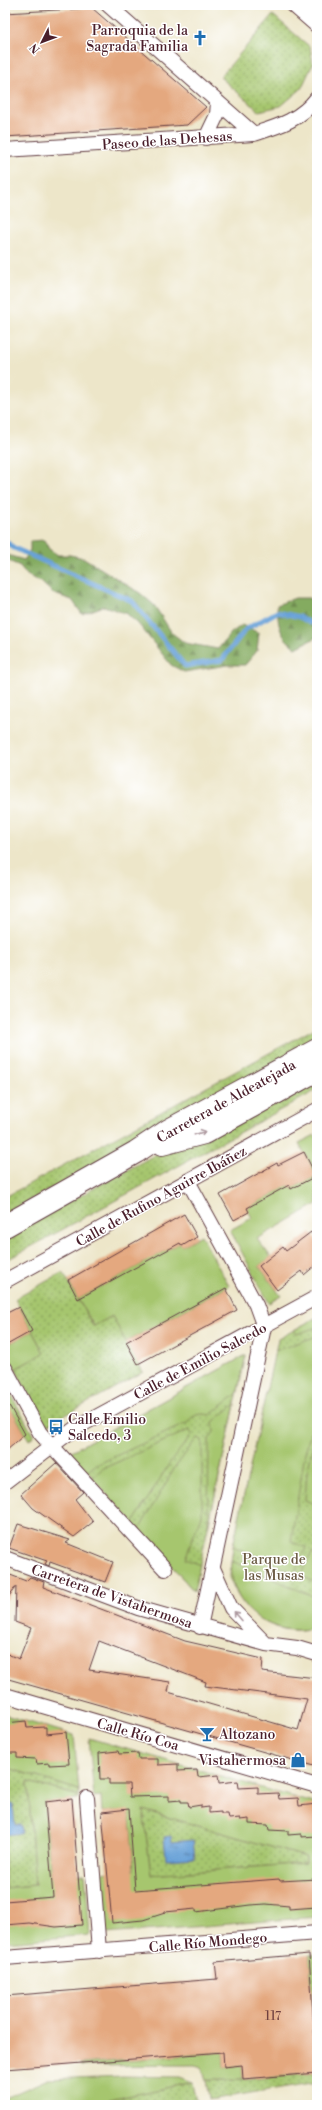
<svg xmlns="http://www.w3.org/2000/svg" width="322" height="2110" font-family="'Libre Bodoni',serif">
  <defs>
    <pattern id="grass-dots" width="8" height="8" patternUnits="userSpaceOnUse"><rect width="8" height="8" fill="#a6c66e"/><path d="M2 2h.1M6 6h.1" fill="none" stroke="#89a05b" stroke-width="1.8" stroke-linecap="round"/></pattern>
    <pattern id="forest-firs" width="22" height="20" patternUnits="userSpaceOnUse"><rect width="22" height="20" fill="#84ab61"/><path d="M5 1l3.5 6h-7zM16 11l3.5 6h-7z" fill="#6e8b50"/></pattern>
    <pattern id="water-ripples" width="26" height="14" patternUnits="userSpaceOnUse"><rect width="26" height="14" fill="#69a2d8"/><path d="M2 4q2-2 4 0t4 0M15 11q2-2 4 0t4 0" fill="none" stroke="#5883af"/></pattern>
  </defs>
  <rect width="100%" height="100%" fill="#fff"/>
  <filter id="ink" filterUnits="userSpaceOnUse"><feTurbulence type="fractalNoise" baseFrequency=".025" numOctaves="2"/><feDisplacementMap in="SourceGraphic" scale="8" xChannelSelector="R" yChannelSelector="G"/><feConvolveMatrix kernelMatrix="1 2 1 2 8 2 1 2 1" color-interpolation-filters="sRGB"/></filter>
  <filter id="wash" filterUnits="userSpaceOnUse"><feTurbulence type="fractalNoise" baseFrequency=".012" numOctaves="4" result="noise"/><feDisplacementMap in="SourceGraphic" scale="16" xChannelSelector="R" yChannelSelector="G"/><feGaussianBlur stdDeviation="0.9" result="paint"/><feColorMatrix in="noise" values="0 0 0 0 0 0 0 0 0 0 0 0 0 0 0 0 0 1.4 0 .05"/><feComposite in="paint" operator="in"/></filter>
  <g filter="url(#wash)">
    <rect width="100%" height="100%" fill="#ede6c9"/>
    <path fill="url(#grass-dots)" stroke="#78724c" d="M273,15L310,47L313,64L301,89L281,106L259,111L220,77Z
      M317,1027V1043L5,1214V1197Z
      M317,1075V1090L5,1261V1237L160,1152Z
      M63,1272L93,1326L112,1316L143,1372L46,1426L15,1369L44,1353L15,1299Z
      M317,1317V1627C285,1637 254,1623 237,1594C235,1589 231,1583 230,1577C230,1567 232,1556 233,1546L278,1339Z
      M246,1355L194,1591L70,1452Z
      M5,1767L79,1790V1796L28,1782L35,1885L5,1888Z
      M143,1810L306,1857V1863L151,1875Z
      M309,1954H317V2060Z
      M317,2073V2082L209,2100L206,2080H243Z
      M193,2082L197,2102L179,2105H86Z"/>
    <path fill="url(#forest-firs)" stroke="#676546" d="M44,540L49,549L58,555H70L84,558L140,593L154,605L172,633L185,643L218,649L231,633L242,625L259,633L257,651L245,665H228L184,672L171,665L140,626L127,614L104,606L82,614L72,600L54,594L42,583L27,575L20,566L6,560L7,555L24,560L30,550V541Z
      M295,598H309L317,601V637L296,648C279,636 278,625 277,605Z"/>
    <path fill="#a6c66e" stroke="#78724c" fill-rule="evenodd" d="M315,1135L317,1138V1204L257,1239L271,1257L259,1266L281,1296L269,1303L230,1230L252,1218L247,1208L289,1185L291,1189L316,1176L299,1143Z
      M201,1235L229,1286L126,1342L112,1316L94,1326L78,1299L180,1243L182,1246Z
      M317,1317V1327L297,1334L294,1330Z
      M32,1331L44,1353L15,1369L5,1352V1341L9,1344Z
      M317,1336V1412L305,1452L291,1541L306,1548L294,1573L233,1546L275,1351Z
      M246,1355L237,1394L210,1415C200,1413 193,1414 187,1423L94,1466L87,1472L70,1452Z
      M5,1383L34,1437L29,1440L13,1412L5,1417Z
      M235,1404L208,1526L209,1439L214,1432L213,1422Z
      M189,1430L192,1434L169,1464L133,1523L92,1478L102,1469Z
      M317,1431V1505L305,1500L307,1473Z
      M197,1438L202,1440V1513L185,1559L200,1565L194,1591L139,1530L174,1469Z
      M312,1552L317,1554V1583L301,1576Z
      M232,1561L317,1598V1627C273,1640 227,1608 232,1561Z
      M5,1715L74,1735L79,1790L5,1767Z
      M89,1738L317,1804V1917L106,1934L100,1873L134,1870L129,1810L102,1812L101,1797L94,1798ZM143,1810L306,1857V1863L151,1875Z
      M28,1782L79,1796V1799L45,1802L51,1876L85,1874L90,1935L5,1942V1888L35,1885Z
      M223,2052L224,2067L242,2065L243,2080H206L202,2067L195,2065L81,2066L80,2064Z
      M123,2076L180,2077L193,2082L86,2105H5V2098L48,2079Z"/>
    <path fill="url(#water-ripples)" stroke="#5a6082" d="M13,1804L15,1825H21L22,1833L5,1835V1805Z
      M171,1836L172,1842L193,1840L195,1858L166,1860L164,1837Z"/>
    <g fill="none" stroke-linecap="round" stroke-linejoin="round">
      <path stroke="#69a2d8" stroke-width="5" d="M5,541L14,548L132,601L185,666L222,660L246,629L277,612L300,617L310,623L317,619"/>
    </g>
    <g id="blocks">
      <path fill="#e4a87f" fill-rule="evenodd" d="M92,8L206,107L187,125L5,137V13Z
        M304,1152L316,1176L291,1189L289,1185L247,1208L249,1212L234,1220L220,1195L277,1163L278,1165Z
        M184,1214L197,1237L182,1246L180,1243L78,1299L68,1280Z
        M311,1232L317,1241V1264L304,1275L302,1271L277,1290L259,1266L283,1247L286,1251Z
        M226,1288L237,1310L138,1364L126,1342Z
        M19,1307L32,1331L5,1346V1314Z
        M5,1398L25,1434L5,1452Z
        M56,1463L83,1492L75,1499L93,1522L74,1537L33,1508L21,1494Z
        M18,1524L70,1540L66,1543L113,1562L105,1582L50,1562L49,1566L45,1564L47,1561L9,1548Z
        M5,1573L26,1581L30,1577L44,1582L43,1587L185,1641L263,1659L262,1672L317,1678V1767L5,1678V1653L19,1659L31,1628L15,1622L16,1586L5,1602ZM99,1641L206,1682L205,1686L307,1699L298,1730L168,1692L170,1682L89,1670Z
        M26,1721L27,1728L46,1727V1734L66,1732L69,1764L49,1765V1763L37,1764L36,1759L17,1758V1753H9V1751L5,1752V1723Z
        M118,1751L119,1754L138,1753L139,1759H158V1765L178,1764V1771L197,1770L198,1777L218,1775L219,1783L238,1781L239,1788L258,1787V1794L278,1793L279,1799L298,1798L299,1806L317,1804V1836L301,1837V1834L288,1835V1831L269,1830L268,1825L249,1824V1819L240,1820V1818L229,1819L228,1814H221V1812L209,1813V1807L201,1808V1805L189,1807L188,1802H181V1800L169,1801V1796L130,1797L129,1784H109V1779H100L99,1753Z
        M72,1799L82,1925L56,1927L29,1923L5,1925V1901L53,1897L45,1802Z
        M129,1809L135,1890L279,1879L280,1881L317,1879V1907L289,1909V1906L266,1904L250,1905L196,1912V1909L165,1912V1913L143,1920L112,1923L102,1812Z
        M309,1954L317,2073L243,2079L242,2065L224,2067L223,2052L5,2069V1996L217,1979L215,1962Z"/>
    </g>
  </g>
  <g filter="url(#ink)">
    <use href="#blocks" fill-opacity="0" stroke="#623d43" stroke-width="1"/>
    <g fill="none" stroke-linecap="round" stroke-linejoin="round">
      <defs>
        <path id="street" d="M108,5L254,134
          M293,5L317,26
          M301,11L315,5
          M206,138L217,115L218,102
          M5,150L254,134C279,126 300,120 317,98
          M188,1181L256,1305L264,1327L200,1627
          M5,1281L317,1110
          M5,1368L40,1433L165,1569
          M5,1482L74,1429L317,1297
          M5,1558L138,1608L266,1644L297,1648L317,1654
          M213,1568L231,1608L264,1642
          M5,1695L317,1786
          M87,1798L99,1951
          M5,1958L317,1933"/>
        <path id="primary" d="M162,1144L204,1133L317,1070
          M5,1226L136,1152L169,1130L317,1050"/>
      </defs>
      <use href="#street" stroke="#623d43" stroke-width="16"/>
      <use href="#primary" stroke="#623d43" stroke-width="24"/>
      <use href="#street" stroke="#fff" stroke-width="14"/>
      <use href="#primary" stroke="#fff" stroke-width="22"/>
    </g>
    <defs><path id="oneway-shaft" d="M-6 0H5M1.5-3L5.5 0L1.5 3" fill="none" stroke-width="1.6" stroke-linecap="round" stroke-linejoin="round"/></defs>
    <g stroke="#ae9aa0">
      <use href="#oneway-shaft" transform="translate(200 1133) rotate(-18)"/>
      <use href="#oneway-shaft" transform="translate(238 1616) rotate(-131)"/>
    </g>
  </g>
  <defs>
    <symbol id="church-bare" viewBox="-9 -9 18 18"><path d="M-1.2-6h2.4v3.5h3.3v2.4h-3.3V6h-2.4V-.1h-3.3v-2.4h3.3Z" fill="#1f6fb2" stroke="#fff" stroke-width="2.5" paint-order="stroke"/></symbol>
    <symbol id="bus-bare" viewBox="-9 -9 18 18"><path d="M-5-6H5V4H4V6H2V4H-2V6H-4V4H-5ZM-3.5-4V0h7V-4ZM-3.5 1.2v1.5H-2V1.2ZM2 1.2v1.5H3.5V1.2Z" fill="#1f6fb2" stroke="#fff" stroke-width="2.5" paint-order="stroke"/></symbol>
    <symbol id="bar-bare" viewBox="-9 -9 18 18"><path d="M-6-5H6L.8 .8V4.5H3.5V6h-7V4.5H-.8V.8Z" fill="#1f6fb2" stroke="#fff" stroke-width="2.5" paint-order="stroke"/></symbol>
    <symbol id="shop-bare" viewBox="-9 -9 18 18"><path d="M-5-2.5h2.3a2.7 3.5 0 0 1 5.4 0H5L5.5 6h-11ZM-1.5-2.5h3a1.5 2.3 0 0 0-3 0Z" fill="#1f6fb2" stroke="#fff" stroke-width="2.5" paint-order="stroke"/></symbol>
  </defs>
  <g fill-rule="evenodd">
    <use href="#church-bare" x="189" y="27" width="22" height="22"/>
    <use href="#bus-bare" x="45" y="1416" width="22" height="22"/>
    <use href="#bar-bare" x="196" y="1723" width="22" height="22"/>
    <use href="#shop-bare" x="287" y="1749" width="22" height="22"/>
  </g>
  <g text-anchor="middle" stroke-width="3" stroke-linejoin="round" paint-order="stroke">
    <g font-size="12" fill="#704140">
      <text x="273" y="2020">117</text>
    </g>
    <g font-size="14" fill="#4a1f2b" stroke="#fff" text-anchor="end">
      <text x="188" y="35">Parroquia de la<tspan x="188" dy="16">Sagrada Familia</tspan></text>
      <text x="68" y="1424" text-anchor="start">Calle Emilio<tspan x="68" dy="16">Salcedo, 3</tspan></text>
      <text x="219" y="1739" text-anchor="start">Altozano</text>
      <text x="286" y="1765">Vistahermosa</text>
    </g>
    <g font-size="14" fill="#4a1f2b" stroke="#fff">
      <text transform="translate(167 140) rotate(-4)" y="5">Paseo de las Dehesas</text>
      <text transform="translate(226 1101) rotate(-29)" y="5">Carretera de Aldeatejada</text>
      <text transform="translate(161 1196) rotate(-29)" y="5">Calle de Rufino Aguirre Ibáñez</text>
      <text transform="translate(200 1361) rotate(-28)" y="5">Calle de Emilio Salcedo</text>
      <text transform="translate(112 1596) rotate(19)" y="5">Carretera de Vistahermosa</text>
      <text transform="translate(138 1734) rotate(16)" y="5">Calle Río Coa</text>
      <text transform="translate(208 1942) rotate(-5)" y="5">Calle Río Mondego</text>
    </g>
    <g font-size="14" fill="#6a5942" stroke="#fff">
      <text x="274" y="1564">Parque de<tspan x="274" dy="16">las Musas</tspan></text>
    </g>
  </g>
  <rect width="322" height="2110" fill="none" stroke="#fff" stroke-width="20"/>
  <g transform="translate(42 42) rotate(228)" stroke="#ffffff" stroke-width="3" paint-order="stroke">
  <path d="M0-3L7 15L0 10L-7 15Z" fill="#4a1f2b"/>
  <text y="-6" font-size="11" font-weight="bold" text-anchor="middle" fill="#4a1f2b">N</text>
  </g>
</svg>
